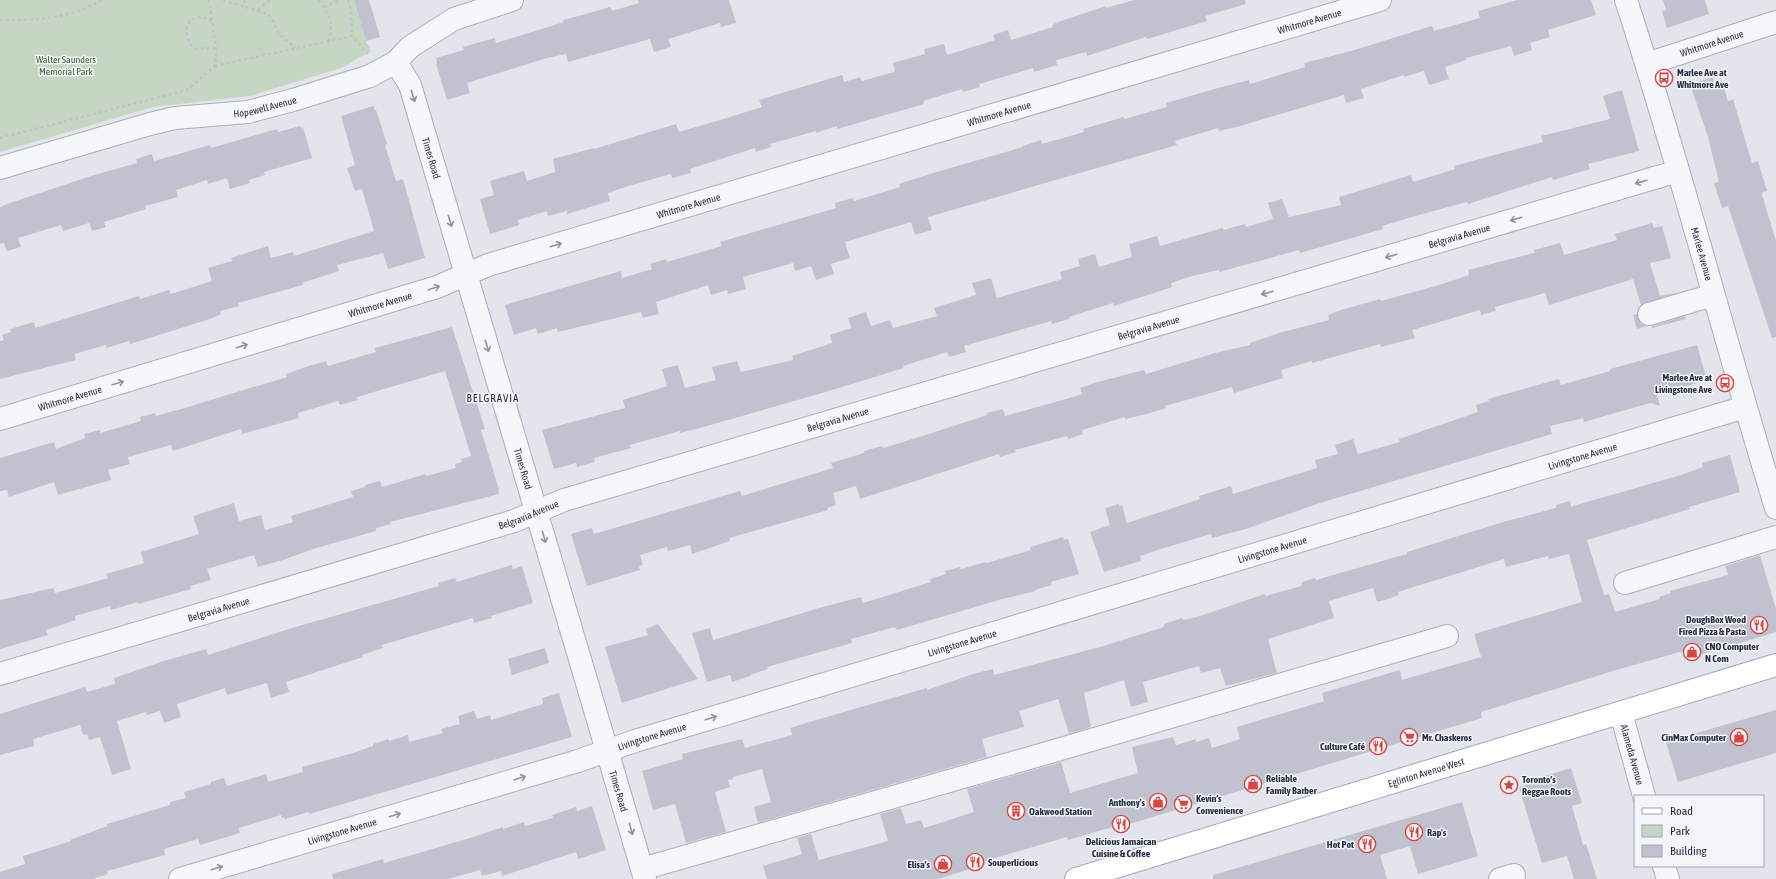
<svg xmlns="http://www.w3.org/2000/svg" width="1776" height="879" font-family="'Asap Condensed',sans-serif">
  <rect width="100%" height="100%" fill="#e3e5ec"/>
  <path fill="#c5d7c3" d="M0,0H354L366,41L371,51L341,68L250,96L153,107L0,152Z"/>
  <path fill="#c0c3cf" d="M354,0H369L380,37L366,41Z
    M638,0H729L736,23L721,27L720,23L668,39L671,47L654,52L650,39L568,62L566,54L547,58L467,83L470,93L447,100L436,64L437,63L436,58L464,50L463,47L495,38L496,43L564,22L563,20L582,15L610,7L612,11L639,3Z
    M1134,0H1245L1246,4L1205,16L1207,21L1147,39L1146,37L1087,56L1086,52L1056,60L1057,65L1034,72L1033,68L979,84L980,87L963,92L962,89L923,101L924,104L837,129V126L816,133V131L770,144L771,147L756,152L755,148L690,169L691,173L672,178L671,174L625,187L608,193L610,201L567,214V211L548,216L547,211L518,220L519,225L490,234L480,199L494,195L490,181L524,171L527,181L555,172L553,159L594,148V149L676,124L679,132L720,120L762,107L759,100L842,75L844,82L860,77L862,81L894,72L895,70L893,63L925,54L924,49L944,44L947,55L995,40L993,35L1008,30L1011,40L1053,27L1052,25L1058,22L1106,6V8Z
    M1517,0H1591L1596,15L1548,30L1550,37L1530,43L1532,50L1514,56L1511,46L1466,58V60L1445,67L1449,79L1429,85L1424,71L1404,77V75L1361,89L1364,98L1346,103L1344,95L1237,127L1219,131L1218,128L1175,141L1177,145L928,217L932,230L915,235L911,222L845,242L850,258L831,264L834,274L816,280L811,266L795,271L793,263L743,277L746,289L728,294L727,290L711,295L708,285L656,302L659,314L643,318L641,312L558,332L557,328L538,334L536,328L514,335L505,305L621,271L622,278L652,269L650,264L666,259L667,262L722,246L720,242L836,208L835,203L853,198L854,201L900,187L899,184L933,173L1023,147V146L1041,140L1042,144L1084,132L1083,129L1124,117V119L1167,107L1166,103L1218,88L1249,80L1250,84L1305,67L1304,63L1351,51L1432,26L1434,31L1480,18L1478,11Z
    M1663,0H1705L1709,14L1667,28L1662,11L1666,10Z
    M1713,77L1715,84L1722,81L1728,101L1733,99L1752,163L1758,161L1767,191L1763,192L1762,195L1776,241V337L1772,338L1728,206L1722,208L1714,183L1719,182L1708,137L1690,84Z
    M1622,90L1639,151L1588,164L1590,169L1553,180L1552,177L1468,204L1467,202L1426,213L1382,226L1383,229L1300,253L1299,250L1219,272V270L1192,276L1171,283L1172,287L1114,306L1113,303L1069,317V319L1052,324L1051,321L964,346L966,352L949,357L947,352L903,366L904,368L822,393L700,428L680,433V431L630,445L631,448L594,458L595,462L577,467L576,463L554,469L542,430L625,408L623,400L667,386L662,369L678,365L685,388L716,380L712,367L737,361L741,372L793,360L792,356L832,343L830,335L851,328L848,318L866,312L871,326L890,320L893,328L937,316L934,308L976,295L972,283L991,278L997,298L1062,279L1060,272L1080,266L1078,259L1095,254L1099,267L1132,257L1129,244L1157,236L1160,246L1223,228V230L1245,224L1246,227L1273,219L1268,203L1282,199L1289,217L1341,205L1339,197L1411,175L1413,182L1455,169L1454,166L1543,142L1541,136L1610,119L1603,96Z
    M373,106L375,110H376L387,144L385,145L396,181L403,179L425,258L388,269L383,253L337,265L339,271L302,283L303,285L238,303L239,306L220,311L221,314L213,318L130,344L129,341L106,348V345L74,354L76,360L0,379V341L4,340L2,335L11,332L10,329L34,322L35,328L139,296L140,299L169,290L171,294L212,281L208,268L232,261L231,258L268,246L271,258L293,252L294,256L374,231L362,189L355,191L347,168L355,165L341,116Z
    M300,126L301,128L303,127L312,158L264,172L265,175L249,180L250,183L230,189L227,178L208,184L207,180L176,190L178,197L145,206L146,209L104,222L106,227L92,231L89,223L63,231L61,225L18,238L21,247L7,251L4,243L0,244V207L10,203L91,176L137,163L136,159L152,154L154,161L210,145L211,148L277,129L278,132Z
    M1652,223L1654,228L1662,226L1671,258L1650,263L1660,296L1678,292L1641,305L1633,279L1549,305L1545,293L1495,307L1496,311L1481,315L1480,310L1412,330L1415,338L1381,347L1380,344L1312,363V361L1281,370L1283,378L1234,393L1232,387L1165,406L1166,408L1147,414L1125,419V417L1082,430L1083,434L1068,439L1067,436L1015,450L1016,452L1000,457L999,454L860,499L856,486L833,493L836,505L827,508L828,510L729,538L730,541L692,554L690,545L668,551L667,547L640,555L643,565L639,566L640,570L587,586L571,534L592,528L594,534L740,491L742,496L833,468L831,463L864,453V451L882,446L883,448L929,434L987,415V413L1003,409L1005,416L1073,397L1082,394L1080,388L1094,383L1144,370L1146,374L1215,353L1250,345V343L1279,333L1329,320L1328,315L1341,310L1380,299L1381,301L1439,285L1469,275L1468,270L1534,253V250L1560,243L1564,255L1617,240L1615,234Z
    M1637,314L1640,323L1647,326L1637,329L1633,315Z
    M1685,316L1686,319L1652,328V326Z
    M452,327L485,429L481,430L499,490H498L499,494L390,522L391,524L376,528V531L313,549L283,560L258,567L254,555L207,569L211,580L190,586L191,589L138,604V602L111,610L110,606L75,616L76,620L46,630L48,635L0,649V600L53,588L55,593L108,578L106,574L144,563L141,552L199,534L193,516L234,503L239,521L261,515L265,530L293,522L291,516L353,497L351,491L365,487V485L380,481L382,487L426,474V476L456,468L455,464L462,462L461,459L471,456L445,371L357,397L358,400L340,405L338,401L298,413L299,418L242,434L241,429L173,451L171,445L128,457L130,464L108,470L111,480L58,495L54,482L9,497L7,490L0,491V458L54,442L56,449L85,438L84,434L100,430V433L141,421L140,417L155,413L156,416L181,409L287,377L286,374L309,366L326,361L328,366L376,352L375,348Z
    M1697,345L1707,380L1657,395L1660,406L1650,403L1584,422L1583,418L1550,426L1552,434L1320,503L1246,529L1212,538L1211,534L1161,549L1140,556L1141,561L1104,572L1090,532L1110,525L1105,508L1119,504V506L1122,505L1127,523L1200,499L1199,496L1231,486L1233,494L1317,468L1315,460L1338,454L1335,445L1353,439L1358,454L1400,442L1399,439L1478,412L1476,405L1489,401L1488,399L1559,379L1561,385L1610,371V369Z
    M1730,455L1740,492L1689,507L1690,509L1587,540L1604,595L1609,594L1615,612L1660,599L1659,597L1671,593L1670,591L1728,575L1725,566L1760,555L1776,609V632L1690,658L1687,650L1613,671L1481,712L1482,718L1126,825V823L1068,840L1067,837L985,861L986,864L938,879H767L763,866L802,854L797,838L811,834L819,860L888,841L880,814L901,808L906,824L921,820L924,828L974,812L967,789L1061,762L1070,793L1138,773L1132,747L1173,737L1176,745L1196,739V742L1209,738L1212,748L1240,739L1237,727L1324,701L1322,693L1400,670L1402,680L1481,657L1474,634L1582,602L1569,554L1549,559L1548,556L1506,567L1504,559L1398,592L1399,595L1385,600L1377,602L1373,588L1329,601L1334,618L1268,639L1277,673L1226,686L1220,668L1201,673L1199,666L1143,682L1148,702L1131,707L1124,680L1084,693L1091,727L1069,734L1058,699L1019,711L1024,727L982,739L987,757L758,823L754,807L771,802L762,769L733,777V779L728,780L730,787L715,792L726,832L686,843L675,804L653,810L642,771L683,759L682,754L742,739L745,748L792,735L790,728L816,720L927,688V690L973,674L993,669L994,675L1100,647L1164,627V624L1182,618L1183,620L1197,617L1265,594L1266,596L1301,586L1302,582L1315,578L1316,580L1403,555L1407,554V552L1503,522L1556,508V505L1570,501L1571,507L1573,506L1681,475L1703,467L1702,463Z
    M1063,537L1064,540L1068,539L1079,574L1051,582L1052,585L1035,590L1036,591L1002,599L897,630L895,627L851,639L852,643L767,667L768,669L750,675V676L732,682L730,675L707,682L692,633L710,628L713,640L819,608L861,597L863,603L931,582L930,579L946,574L945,571L960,567L961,569L986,562L987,563L1031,550L1030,547Z
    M512,565L513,569L522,566L533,603L491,616L492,618L474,623L473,618L382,645L383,648L362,655L363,657L286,682L289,692L271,698L267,683L227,695L225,688L177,704L181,717L164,723L160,711L147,715L146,712L117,721L131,769L112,775L100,737L89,740L87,734L83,735L80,725L33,739L34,746L0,755V714L85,687L87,692L115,684L114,678L164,661L206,649L208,655L292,628L439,586L438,583L455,578L457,582Z
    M658,624L698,679L622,703L605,647L648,635L646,629Z
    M545,648L549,663L512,675L508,659Z
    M559,693L572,737L309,814V812L285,819L284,817L282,818L281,815L239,828L240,833L200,845L198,839L164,849L165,855L107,871L108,874L93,879H0V872L25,864L23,856L71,841L70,840L107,826V824L170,805V802L186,798L184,792L211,784V782L224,778L227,786L266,774L268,782L303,772L302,767L353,753L373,746V744L389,739V741L408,735L409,742L443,733L441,729L460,724L458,716L474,711L477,719L490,715L491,720L543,704L542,698Z
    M1776,710V753L1678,782L1666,742Z
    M1571,768L1582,803L1572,806L1583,845L1586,844L1597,879H1574L1567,856L1542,863L1519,787L1546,778L1545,776Z
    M1462,802L1478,856L1418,874L1410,846L1380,855L1387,879H1213V875Z
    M592,806L606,850L578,859L576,852L502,876L501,871L482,876L480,870L448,879H333L332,874L383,859L384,863L470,838L503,827V829L524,822L525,826L553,818L552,815L576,807L577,811Z"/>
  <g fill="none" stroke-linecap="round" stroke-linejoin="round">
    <defs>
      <g id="minor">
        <path id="s1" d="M1626,0C1681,168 1724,339 1776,508"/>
        <path id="s2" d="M396,62L410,85L645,879"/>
        <path id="s3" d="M1647,64L1776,22"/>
        <path id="s4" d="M0,168L150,124L175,118L248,112L293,100L370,76L396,62L410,47L454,19L512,0"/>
        <path d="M1649,314L1713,295"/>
        <path id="s5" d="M0,419L437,287L488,265L1380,0"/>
        <path d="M1625,583L1776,537"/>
        <path id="s6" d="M0,674L514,521L564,500L1678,171"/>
        <path id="s7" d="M1621,713L1644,796"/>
        <path d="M1664,866L1668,879"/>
        <path d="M642,869L1040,755L1447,636"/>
        <path id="s8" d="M180,879L578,761L635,741L1745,407"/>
        <path d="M1500,879L1514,875"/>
      </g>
      <g id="major">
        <path id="s9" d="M1076,879L1776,665"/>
      </g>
    </defs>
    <use href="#minor" stroke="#abaeba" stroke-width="24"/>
    <use href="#major" stroke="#a1a6b9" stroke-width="24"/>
    <path stroke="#c1c3cb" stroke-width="2.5" stroke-dasharray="3 3" stroke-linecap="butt" d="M223,0L268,14L272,19L279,34L295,48
      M244,0L245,6
      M319,0C330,17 334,21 329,41
      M348,0L351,10L352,36
      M324,7L340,0
      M258,10L270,0
      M0,20C34,21 72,18 102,0
      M212,21C208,19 204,17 200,17C182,17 184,42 196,49L216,48
      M259,48L266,56
      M215,66L352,36L368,54
      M0,138L187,90L214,67L216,61V48L209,0"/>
    <use href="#minor" stroke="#f6f7fa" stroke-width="22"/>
    <use href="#major" stroke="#fff" stroke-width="22"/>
  </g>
  <defs><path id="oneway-shaft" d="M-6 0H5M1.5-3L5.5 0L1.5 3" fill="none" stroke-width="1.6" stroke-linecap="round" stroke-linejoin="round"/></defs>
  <g stroke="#9092a0">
    <use href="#oneway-shaft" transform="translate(413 96) rotate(73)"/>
    <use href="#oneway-shaft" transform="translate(1641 182) rotate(164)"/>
    <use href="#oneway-shaft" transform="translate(1516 219) rotate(164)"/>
    <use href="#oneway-shaft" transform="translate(450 221) rotate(73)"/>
    <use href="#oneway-shaft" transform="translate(556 245) rotate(-17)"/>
    <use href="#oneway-shaft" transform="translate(1391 256) rotate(164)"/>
    <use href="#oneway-shaft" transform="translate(434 288) rotate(-18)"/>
    <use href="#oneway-shaft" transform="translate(1267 293) rotate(164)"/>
    <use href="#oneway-shaft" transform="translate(242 346) rotate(-17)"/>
    <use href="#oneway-shaft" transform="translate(487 346) rotate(73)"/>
    <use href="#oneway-shaft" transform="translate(118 383) rotate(-17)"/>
    <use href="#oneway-shaft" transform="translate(544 537) rotate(73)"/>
    <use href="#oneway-shaft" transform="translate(711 718) rotate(-17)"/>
    <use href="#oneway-shaft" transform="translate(520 778) rotate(-17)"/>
    <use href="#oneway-shaft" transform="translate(395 815) rotate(-17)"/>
    <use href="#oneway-shaft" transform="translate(631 829) rotate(74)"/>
    <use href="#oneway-shaft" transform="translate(217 868) rotate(-17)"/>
  </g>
  <defs>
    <symbol id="bus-ring" viewBox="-11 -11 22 22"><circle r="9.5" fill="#f3f5f9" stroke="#d94540" stroke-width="1.5"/><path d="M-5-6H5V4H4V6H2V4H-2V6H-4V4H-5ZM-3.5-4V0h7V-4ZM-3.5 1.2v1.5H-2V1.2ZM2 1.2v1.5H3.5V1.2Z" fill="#d94540"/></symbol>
    <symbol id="restaurant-ring" viewBox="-11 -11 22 22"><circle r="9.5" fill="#f3f5f9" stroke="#d94540" stroke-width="1.5"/><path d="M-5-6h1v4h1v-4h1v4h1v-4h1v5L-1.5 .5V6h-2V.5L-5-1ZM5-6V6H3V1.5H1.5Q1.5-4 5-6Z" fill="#d94540"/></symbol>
    <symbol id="shop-ring" viewBox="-11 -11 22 22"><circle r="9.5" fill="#f3f5f9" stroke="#d94540" stroke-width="1.5"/><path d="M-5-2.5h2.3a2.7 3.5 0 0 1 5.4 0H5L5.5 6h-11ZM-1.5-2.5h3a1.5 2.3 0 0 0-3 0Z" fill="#d94540"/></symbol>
    <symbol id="supermarket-ring" viewBox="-11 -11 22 22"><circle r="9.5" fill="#f3f5f9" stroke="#d94540" stroke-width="1.5"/><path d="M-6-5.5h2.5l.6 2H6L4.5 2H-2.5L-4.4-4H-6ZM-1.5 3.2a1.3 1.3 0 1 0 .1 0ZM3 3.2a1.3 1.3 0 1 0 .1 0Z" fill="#d94540"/></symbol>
    <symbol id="sight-ring" viewBox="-11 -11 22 22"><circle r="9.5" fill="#f3f5f9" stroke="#d94540" stroke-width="1.5"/><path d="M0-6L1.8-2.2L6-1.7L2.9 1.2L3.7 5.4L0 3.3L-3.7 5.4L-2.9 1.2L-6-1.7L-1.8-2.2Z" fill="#d94540"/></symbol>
    <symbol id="building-ring" viewBox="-11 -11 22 22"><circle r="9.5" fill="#f3f5f9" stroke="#d94540" stroke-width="1.5"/><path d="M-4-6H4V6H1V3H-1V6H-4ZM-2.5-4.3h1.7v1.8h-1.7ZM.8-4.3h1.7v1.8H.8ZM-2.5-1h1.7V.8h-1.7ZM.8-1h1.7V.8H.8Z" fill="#d94540"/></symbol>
  </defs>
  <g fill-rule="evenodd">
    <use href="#bus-ring" x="1654" y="68" width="20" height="20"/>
    <use href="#bus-ring" x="1715" y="373" width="20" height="20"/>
    <use href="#restaurant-ring" x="1749" y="615" width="20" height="20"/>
    <use href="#shop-ring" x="1682" y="642" width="20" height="20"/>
    <use href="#supermarket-ring" x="1399" y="727" width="20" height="20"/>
    <use href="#shop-ring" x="1729" y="727" width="20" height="20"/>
    <use href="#restaurant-ring" x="1368" y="736" width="20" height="20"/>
    <use href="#shop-ring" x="1243" y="774" width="20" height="20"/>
    <use href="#sight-ring" x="1499" y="775" width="20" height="20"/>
    <use href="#shop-ring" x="1148" y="792" width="20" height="20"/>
    <use href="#supermarket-ring" x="1173" y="794" width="20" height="20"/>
    <use href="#building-ring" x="1006" y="801" width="20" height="20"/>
    <use href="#restaurant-ring" x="1111" y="814" width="20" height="20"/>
    <use href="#restaurant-ring" x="1404" y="822" width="20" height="20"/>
    <use href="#restaurant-ring" x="1357" y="834" width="20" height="20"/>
    <use href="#restaurant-ring" x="965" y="852" width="20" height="20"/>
    <use href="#shop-ring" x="933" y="854" width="20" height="20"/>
  </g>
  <g text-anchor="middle" stroke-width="3" stroke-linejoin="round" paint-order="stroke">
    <g font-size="10" fill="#292e46" stroke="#f3f5f9">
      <text dy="4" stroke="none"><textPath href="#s5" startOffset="1369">Whitmore Avenue</textPath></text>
      <text dy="4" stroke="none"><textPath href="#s3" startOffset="68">Whitmore Avenue</textPath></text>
      <text dy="4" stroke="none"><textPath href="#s4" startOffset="273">Hopewell Avenue</textPath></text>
      <text dy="4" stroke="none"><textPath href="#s5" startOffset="1045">Whitmore Avenue</textPath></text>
      <text dy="4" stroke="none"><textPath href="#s2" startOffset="103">Times Road</textPath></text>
      <text dy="4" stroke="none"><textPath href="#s5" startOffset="721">Whitmore Avenue</textPath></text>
      <text dy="4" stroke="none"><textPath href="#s6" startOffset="1524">Belgravia Avenue</textPath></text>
      <text dy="4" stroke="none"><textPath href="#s1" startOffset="265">Marlee Avenue</textPath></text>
      <text dy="4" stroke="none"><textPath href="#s5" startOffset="397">Whitmore Avenue</textPath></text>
      <text dy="4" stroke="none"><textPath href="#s6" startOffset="1200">Belgravia Avenue</textPath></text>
      <text dy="4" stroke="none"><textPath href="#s5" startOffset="73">Whitmore Avenue</textPath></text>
      <text dy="4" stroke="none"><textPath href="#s6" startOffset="876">Belgravia Avenue</textPath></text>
      <text dy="4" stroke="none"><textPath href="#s8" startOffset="1465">Livingstone Avenue</textPath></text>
      <text dy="4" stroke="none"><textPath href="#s2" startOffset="427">Times Road</textPath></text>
      <text dy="4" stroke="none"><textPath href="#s6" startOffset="552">Belgravia Avenue</textPath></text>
      <text dy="4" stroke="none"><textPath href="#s8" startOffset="1141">Livingstone Avenue</textPath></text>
      <text dy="4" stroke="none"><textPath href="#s6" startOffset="228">Belgravia Avenue</textPath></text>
      <text dy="4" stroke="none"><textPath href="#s8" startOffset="817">Livingstone Avenue</textPath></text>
      <text dy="4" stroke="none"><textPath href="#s8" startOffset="493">Livingstone Avenue</textPath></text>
      <text dy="4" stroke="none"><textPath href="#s7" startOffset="43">Alameda Avenue</textPath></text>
      <text dy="4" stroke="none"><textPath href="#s9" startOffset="366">Eglinton Avenue West</textPath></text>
      <text dy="4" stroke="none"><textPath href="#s2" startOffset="763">Times Road</textPath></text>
      <text dy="4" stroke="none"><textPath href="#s8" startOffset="169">Livingstone Avenue</textPath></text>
    </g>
    <g font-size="10" fill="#366335" stroke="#f3f5f9">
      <text x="66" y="63">Walter Saunders<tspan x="66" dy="12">Memorial Park</tspan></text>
    </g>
    <g font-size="10" font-weight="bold" fill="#292e46" stroke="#f3f5f9" text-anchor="start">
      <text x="1677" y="76">Marlee Ave at<tspan x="1677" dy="12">Whitmore Ave</tspan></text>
      <text x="1712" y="381" text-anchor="end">Marlee Ave at<tspan x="1712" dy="12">Livingstone Ave</tspan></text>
      <text x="1746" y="623" text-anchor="end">DoughBox Wood<tspan x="1746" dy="12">Fired Pizza &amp; Pasta</tspan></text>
      <text x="1705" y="650">CNO Computer<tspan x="1705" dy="12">N Com</tspan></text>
      <text x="1422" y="741">Mr. Chaskeros</text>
      <text x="1726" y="741" text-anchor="end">CinMax Computer</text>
      <text x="1365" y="750" text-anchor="end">Culture Café</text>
      <text x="1266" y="782">Reliable<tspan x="1266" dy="12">Family Barber</tspan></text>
      <text x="1522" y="783">Toronto’s<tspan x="1522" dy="12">Reggae Roots</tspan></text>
      <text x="1196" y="802">Kevin’s<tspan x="1196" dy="12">Convenience</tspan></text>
      <text x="1145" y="806" text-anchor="end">Anthony's</text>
      <text x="1029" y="815">Oakwood Station</text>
      <text x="1427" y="836">Rap's</text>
      <text x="1121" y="845" text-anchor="middle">Delicious Jamaican<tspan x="1121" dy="12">Cuisine &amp; Coffee</tspan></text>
      <text x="1354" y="848" text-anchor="end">Hot Pot</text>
      <text x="988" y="866">Souperlicious</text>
      <text x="930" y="868" text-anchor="end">Elisa’s</text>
    </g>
    <g font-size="11" letter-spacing="1" fill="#1b2037" stroke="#f3f5f9">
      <text x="493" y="402">BELGRAVIA</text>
    </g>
  </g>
  <rect x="1634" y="795" width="130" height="72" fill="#f3f5f9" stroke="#a2a5b1"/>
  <rect x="1642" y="808" width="20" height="6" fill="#ffffff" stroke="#a2a5b1"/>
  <text x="1670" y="815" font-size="12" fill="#292e46">Road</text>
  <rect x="1642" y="825" width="20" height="12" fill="#c5d7c3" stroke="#a2a5b1"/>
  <text x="1670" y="835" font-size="12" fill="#292e46">Park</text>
  <rect x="1642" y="845" width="20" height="12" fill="#c0c3cf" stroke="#a2a5b1"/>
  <text x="1670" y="855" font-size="12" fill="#292e46">Building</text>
</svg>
